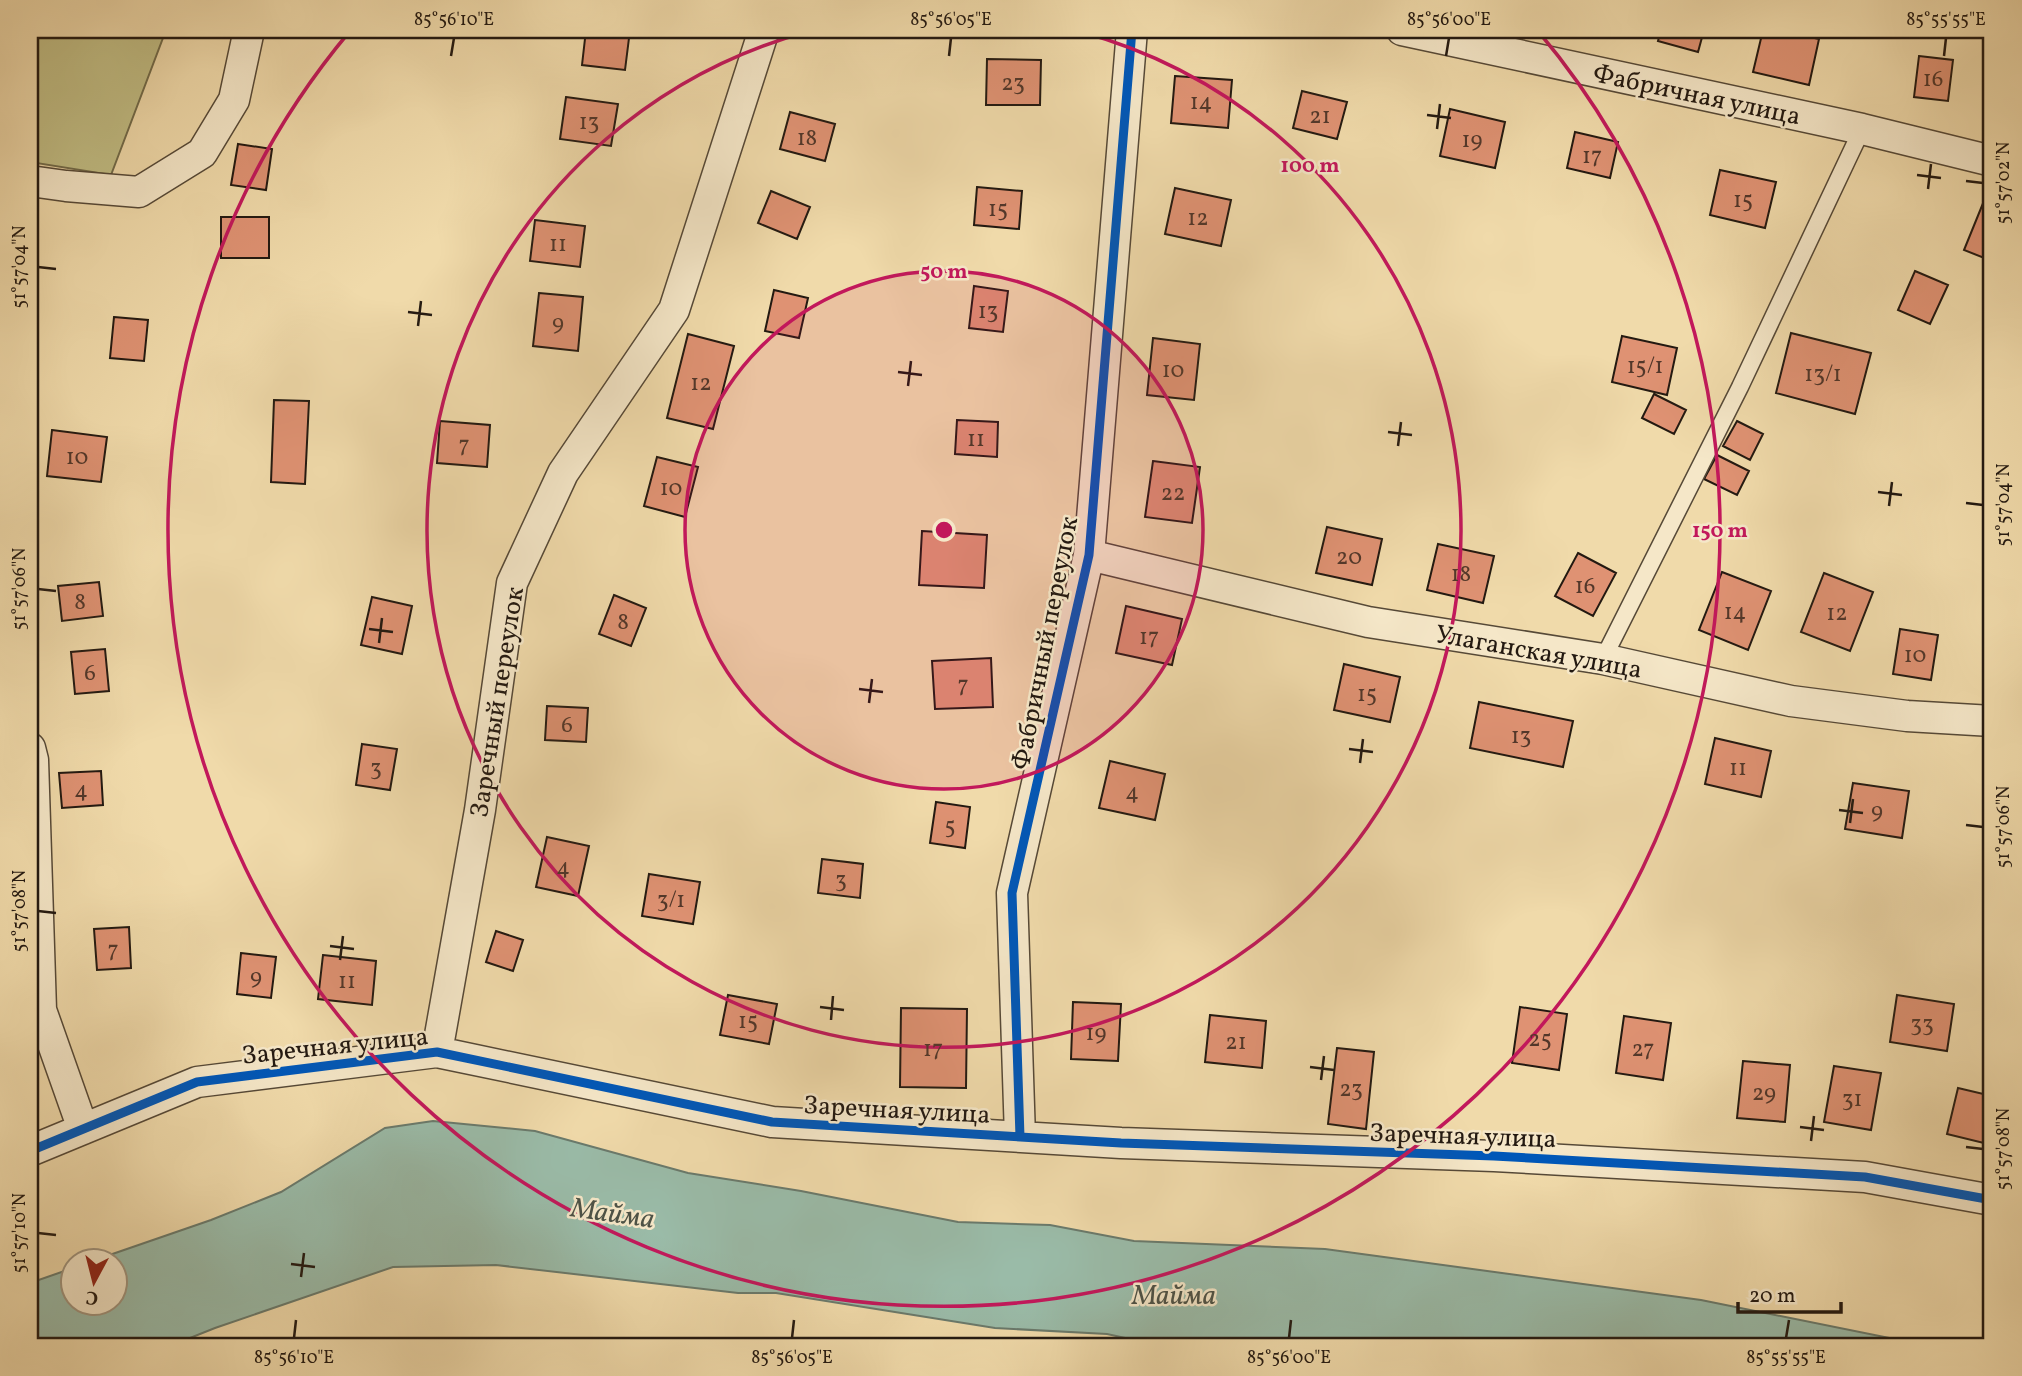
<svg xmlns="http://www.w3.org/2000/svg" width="2022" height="1376" font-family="Vollkorn,serif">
  <rect width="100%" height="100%" fill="#f0daaa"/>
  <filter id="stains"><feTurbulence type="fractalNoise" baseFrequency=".00286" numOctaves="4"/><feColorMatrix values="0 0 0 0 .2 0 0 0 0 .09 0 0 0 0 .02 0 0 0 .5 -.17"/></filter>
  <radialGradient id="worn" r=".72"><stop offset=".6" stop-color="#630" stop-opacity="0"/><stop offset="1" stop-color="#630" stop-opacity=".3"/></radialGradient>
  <path fill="#c1bd84" stroke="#726b4a" stroke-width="2" d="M30,30H166L111,175L30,162Z"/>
  <path fill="#9abba8" stroke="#6a7a6c" stroke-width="2" d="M433,1121L535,1131L688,1173L801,1191L958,1222L1050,1225L1134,1241L1325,1249L1701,1300L1929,1346H1162L1107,1334L995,1328L776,1293H738L496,1265L393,1267L215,1328L170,1346H30V1283L73,1268L74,1302H116V1260H95L211,1220L281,1192L385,1128Z"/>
  <path fill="#df9273" stroke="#231911" stroke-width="2" d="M586,30H630L625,70L582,65Z
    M1661,30H1704L1698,52L1658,41Z
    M1763,30H1779L1819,39L1809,85L1753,72Z
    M1919,56L1953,60L1948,101L1914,97Z
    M987,59L1041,60L1040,105H986Z
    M1175,76L1232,80L1228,128L1171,123Z
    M1302,91L1347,102L1337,139L1293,128Z
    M566,97L618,104L611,146L560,139Z
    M1450,109L1505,122L1495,168L1440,156Z
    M790,112L835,124L825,161L780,149Z
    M1575,132L1618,142L1610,178L1567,168Z
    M238,144L272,149L266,190L231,185Z
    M1720,170L1776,182L1765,228L1710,215Z
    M977,187L1022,191L1019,229L974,225Z
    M1175,188L1231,200L1221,246L1165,234Z
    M771,191L810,207L797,239L758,223Z
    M1988,191L1992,193V261L1964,250Z
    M221,217H269V258H221Z
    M535,220L585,226L580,267L530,261Z
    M1915,271L1948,285L1930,324L1898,310Z
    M974,286L1008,291L1003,332L969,328Z
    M774,290L808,298L799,338L765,331Z
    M539,293L583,297L578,351L533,346Z
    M114,317L148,320L144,361L110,358Z
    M1791,333L1871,353L1855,414L1776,393Z
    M688,334L734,346L713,429L667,418Z
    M1622,336L1677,348L1667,395L1612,382Z
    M1153,338L1200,344L1194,400L1147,395Z
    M1654,394L1686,410L1674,434L1642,418Z
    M274,400L309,401L305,484L271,482Z
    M957,420L998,422L997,457L955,454Z
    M440,421L490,425L487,467L437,463Z
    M1737,421L1763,434L1750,460L1723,446Z
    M52,430L107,437L101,482L47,476Z
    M1717,455L1749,471L1737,495L1704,479Z
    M657,457L698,467L685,517L644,506Z
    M1153,461L1200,467L1192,523L1145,517Z
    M1327,527L1382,539L1372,585L1316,573Z
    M922,531L987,535L984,588L919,585Z
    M1438,544L1494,556L1483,603L1427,590Z
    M1578,553L1616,573L1593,616L1555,596Z
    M1722,572L1771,591L1748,650L1699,630Z
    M1824,573L1873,592L1850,651L1801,632Z
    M99,582L103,616L62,621L58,586Z
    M614,595L646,608L631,646L599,634Z
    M372,597L412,606L402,654L361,645Z
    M1126,606L1182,619L1172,665L1116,653Z
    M1900,629L1938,635L1931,680L1893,674Z
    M105,649L109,691L75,694L71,652Z
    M991,658L993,707L935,709L932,661Z
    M1344,664L1400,677L1390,722L1334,710Z
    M1479,702L1573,721L1563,767L1470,748Z
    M547,706L588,708L586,742L545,740Z
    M1715,738L1771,751L1761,797L1705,784Z
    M362,744L397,749L390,790L356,785Z
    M1110,761L1165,774L1155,820L1099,808Z
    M101,771L103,805L62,808L59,773Z
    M1853,783L1909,791L1902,838L1845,829Z
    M936,802L970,807L965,848L930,843Z
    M547,837L589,846L578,896L536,887Z
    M822,859L863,864L860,898L818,893Z
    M649,874L700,882L693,924L642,916Z
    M129,927L131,968L97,970L94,929Z
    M496,931L523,940L513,971L486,962Z
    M241,953L276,957L271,998L237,994Z
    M323,955L376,961L372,1005L318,999Z
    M728,995L777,1004L769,1044L720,1035Z
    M1897,995L1954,1004L1947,1051L1890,1042Z
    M1073,1002L1121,1004L1118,1061L1071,1059Z
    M1520,1007L1567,1014L1559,1070L1512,1063Z
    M901,1008L967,1009L966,1088L900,1087Z
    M1210,1015L1266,1021L1262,1068L1205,1062Z
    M1624,1016L1671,1023L1663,1080L1616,1073Z
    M1337,1048L1374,1052L1366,1129L1328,1124Z
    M1743,1061L1790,1065L1785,1122L1737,1118Z
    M1834,1066L1881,1073L1871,1130L1824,1122Z
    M1958,1088L1992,1096V1145L1947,1134Z"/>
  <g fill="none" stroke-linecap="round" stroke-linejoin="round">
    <defs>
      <path id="lane" d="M1603,659L1740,387L1862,129"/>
      <path id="street" d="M1402,30L1862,129L1992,161
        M30,181L66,186L139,192L202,153L234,100L249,30
        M1089,555L1368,622L1603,659L1791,701L1907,716L1992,721
        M30,748L33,760L41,1010L83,1129
        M437,1052L480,810L512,583L563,473L674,310L764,30
        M1020,1137L1012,893L1089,555L1132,30
        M30,1151L197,1082L437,1052L772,1122L1121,1143L1494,1156L1865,1177L1992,1200"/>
    </defs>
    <use href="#lane" stroke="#564937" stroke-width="19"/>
    <use href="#street" stroke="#564937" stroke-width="33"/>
    <use href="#lane" stroke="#f5e7c8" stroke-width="16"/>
    <use href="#street" stroke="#f5e7c8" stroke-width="30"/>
    <defs>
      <path id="cycleway" d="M1020,1137L1012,893L1089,555L1132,30
        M30,1151L197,1082L437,1052L772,1122L1121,1143L1494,1156L1865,1177L1992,1200"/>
    </defs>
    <use href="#cycleway" stroke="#f5e7c8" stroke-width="13"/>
    <use href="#cycleway" stroke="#0057b8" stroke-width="9"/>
  </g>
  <path fill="none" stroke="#231911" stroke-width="2.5" d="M451,56L454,38M949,56L951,38M1446,56L1449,38M1944,56L1946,38M1427,115L1451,118M1437,129L1440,104M1917,175L1941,178M1966,181L1983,183M1928,189L1931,164M38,267L56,269M408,312L432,315M418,326L421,301M898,372L922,375M908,386L911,361M1388,432L1412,435M1398,446L1401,422M1878,492L1902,495M1966,503L1983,505M1889,506L1892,482M38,589L56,591M369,629L393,632M379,643L382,618M859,689L883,692M869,703L872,679M1349,749L1373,752M1360,763L1363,739M1839,810L1863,813M1850,823L1853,799M1966,825L1983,827M38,911L56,913M330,946L354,949M340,960L343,936M820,1007L844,1010M831,1020L833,996M1310,1067L1334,1070M1321,1080L1324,1056M1800,1127L1824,1130M1811,1141L1814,1116M1966,1147L1983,1149M38,1233L56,1235M291,1264L315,1267M301,1277L304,1253M294,1338L296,1320M792,1338L794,1320M1289,1338L1291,1320M1786,1338L1789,1320"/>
  <circle cx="944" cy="530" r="259" fill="#c2185b" fill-opacity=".12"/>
  <g fill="none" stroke="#c2185b" stroke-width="3.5">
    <circle cx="944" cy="530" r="259"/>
    <path d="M1078 31A517 517 0 1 1 810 31"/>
    <path d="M1538 31A776 776 0 1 1 350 31"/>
  </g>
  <g text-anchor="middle" stroke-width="5" stroke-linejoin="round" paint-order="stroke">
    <g font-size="23" fill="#52372a">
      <text x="1933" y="86">16</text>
      <text x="1013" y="90">23</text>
      <text x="1201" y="109">14</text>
      <text x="1320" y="123">21</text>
      <text x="589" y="129">13</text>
      <text x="807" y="145">18</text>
      <text x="1472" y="147">19</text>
      <text x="1592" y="163">17</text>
      <text x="1743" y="207">15</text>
      <text x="998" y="216">15</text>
      <text x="1198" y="225">12</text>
      <text x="558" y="251">11</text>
      <text x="988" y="318">13</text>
      <text x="558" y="330">9</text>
      <text x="1645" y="373">15/1</text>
      <text x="1173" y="377">10</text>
      <text x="1823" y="381">13/1</text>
      <text x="701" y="390">12</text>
      <text x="976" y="446">11</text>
      <text x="464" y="452">7</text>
      <text x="77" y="464">10</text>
      <text x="671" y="495">10</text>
      <text x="1173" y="500">22</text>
      <text x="1349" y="564">20</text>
      <text x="1461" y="581">18</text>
      <text x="1585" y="593">16</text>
      <text x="80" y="609">8</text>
      <text x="1735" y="619">14</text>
      <text x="1837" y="620">12</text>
      <text x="623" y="629">8</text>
      <text x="1149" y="644">17</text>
      <text x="1915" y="662">10</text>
      <text x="90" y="680">6</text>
      <text x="963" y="692">7</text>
      <text x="1367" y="701">15</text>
      <text x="567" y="732">6</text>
      <text x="1521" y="743">13</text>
      <text x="376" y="775">3</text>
      <text x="1738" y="775">11</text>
      <text x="81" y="797">4</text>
      <text x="1132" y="799">4</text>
      <text x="1877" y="818">9</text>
      <text x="950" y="833">5</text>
      <text x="563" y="874">4</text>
      <text x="841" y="887">3</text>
      <text x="671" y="907">3/1</text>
      <text x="113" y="957">7</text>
      <text x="256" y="984">9</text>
      <text x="347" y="988">11</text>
      <text x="748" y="1028">15</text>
      <text x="1922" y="1031">33</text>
      <text x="1096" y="1040">19</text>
      <text x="1540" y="1046">25</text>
      <text x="1236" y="1049">21</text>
      <text x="933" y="1056">17</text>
      <text x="1643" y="1056">27</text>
      <text x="1351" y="1096">23</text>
      <text x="1764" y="1100">29</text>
      <text x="1852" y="1106">31</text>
    </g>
    <g font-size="26" fill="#231911" stroke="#f5e7c8">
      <text transform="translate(1697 94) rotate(12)" y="9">Фабричная улица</text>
      <text transform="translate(1044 643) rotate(-79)" y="9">Фабричный переулок</text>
      <text transform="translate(1539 651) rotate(10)" y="9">Улаганская улица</text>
      <text transform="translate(496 702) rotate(-81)" y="9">Заречный переулок</text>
      <text transform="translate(335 1045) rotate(-6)" y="9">Заречная улица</text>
      <text transform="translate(897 1109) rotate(3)" y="9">Заречная улица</text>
      <text transform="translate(1463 1135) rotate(2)" y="9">Заречная улица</text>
    </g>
    <g font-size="28" font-style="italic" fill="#4d5246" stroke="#f5e7c8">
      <text transform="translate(613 1212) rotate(8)" y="10">Майма</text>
      <text x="1174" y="1304">Майма</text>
    </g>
  </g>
  <circle cx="944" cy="530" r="10" fill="#c2185b" stroke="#f5e7c8" stroke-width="3.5"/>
  <g font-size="21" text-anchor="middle" font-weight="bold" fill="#c2185b" stroke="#f5e7c8" stroke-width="5" stroke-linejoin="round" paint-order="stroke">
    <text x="1310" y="172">100 m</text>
    <text x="944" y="278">50 m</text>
    <text x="1720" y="537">150 m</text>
  </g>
  <rect width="2022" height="1376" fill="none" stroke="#f0daaa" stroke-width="77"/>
  <g transform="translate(94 1282) rotate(187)"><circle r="33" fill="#f5e7c8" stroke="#a1957f" stroke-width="2"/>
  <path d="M0-5L12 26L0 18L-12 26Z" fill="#8f2418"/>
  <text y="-10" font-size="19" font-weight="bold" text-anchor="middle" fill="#231911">С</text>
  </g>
  <path d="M1738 1302v10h103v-10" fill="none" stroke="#231911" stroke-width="3.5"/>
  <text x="1749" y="1302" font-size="21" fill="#231911" stroke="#f5e7c8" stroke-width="5" paint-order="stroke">20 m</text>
  <rect x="38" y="38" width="1945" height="1300" fill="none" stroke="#231911" stroke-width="2.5"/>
  <g font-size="18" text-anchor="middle" fill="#231911">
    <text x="454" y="25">85°56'10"E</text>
    <text x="951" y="25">85°56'05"E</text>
    <text x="1449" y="25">85°56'00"E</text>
    <text x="1946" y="25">85°55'55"E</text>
    <text transform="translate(2003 183) rotate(-90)" y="6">51°57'02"N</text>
    <text transform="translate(19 267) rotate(-90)" y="6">51°57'04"N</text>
    <text transform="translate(2003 505) rotate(-90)" y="6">51°57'04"N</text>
    <text transform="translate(19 589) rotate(-90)" y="6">51°57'06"N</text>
    <text transform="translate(2003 827) rotate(-90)" y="6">51°57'06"N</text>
    <text transform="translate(19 911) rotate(-90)" y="6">51°57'08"N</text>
    <text transform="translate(2003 1149) rotate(-90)" y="6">51°57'08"N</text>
    <text transform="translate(19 1233) rotate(-90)" y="6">51°57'10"N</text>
    <text x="294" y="1363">85°56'10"E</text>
    <text x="792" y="1363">85°56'05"E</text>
    <text x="1289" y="1363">85°56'00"E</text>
    <text x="1786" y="1363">85°55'55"E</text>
  </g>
  <rect width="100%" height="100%" filter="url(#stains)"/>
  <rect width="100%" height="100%" fill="url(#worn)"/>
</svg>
